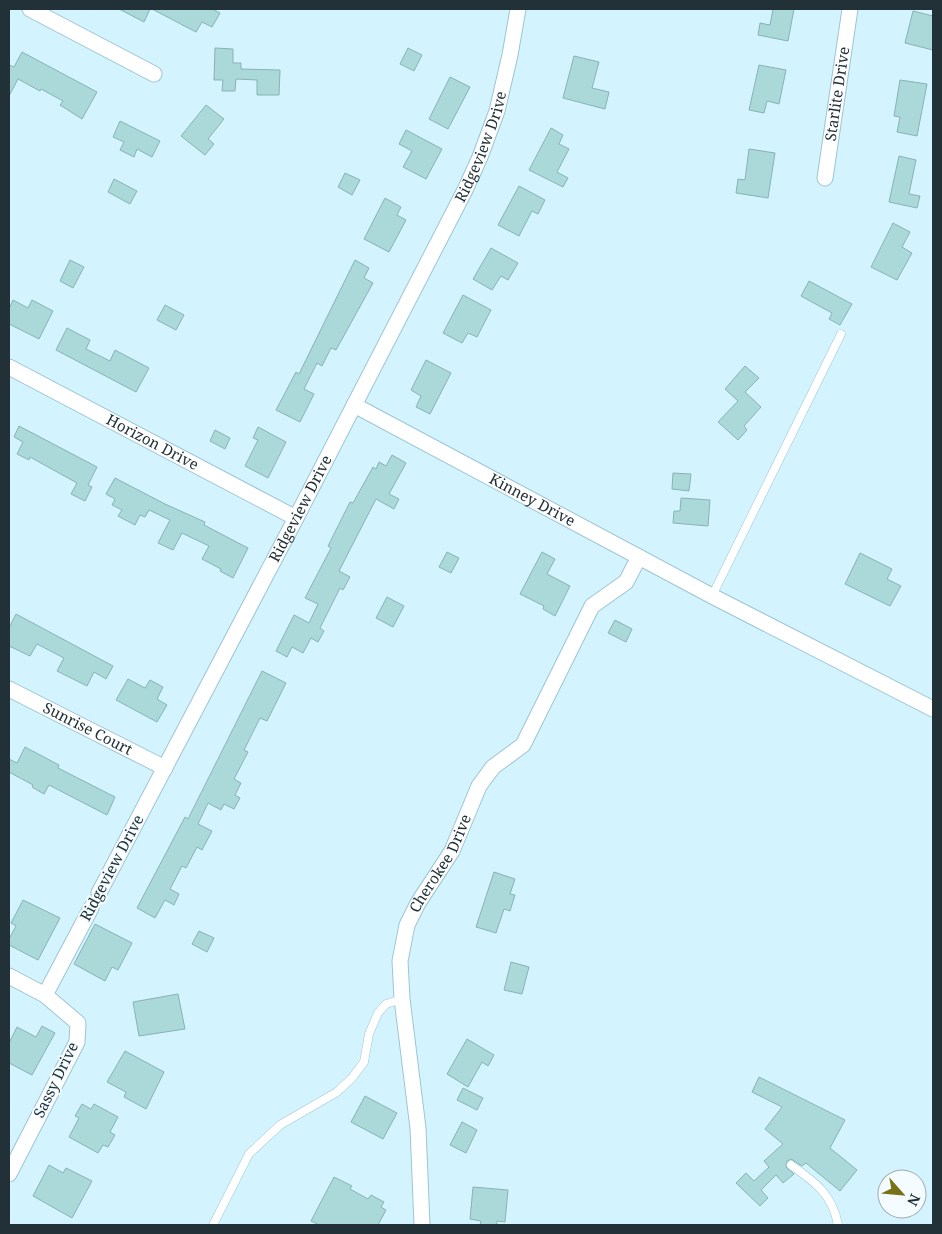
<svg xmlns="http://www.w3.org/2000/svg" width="942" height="1234" font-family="'Noto Serif',serif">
  <rect width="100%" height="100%" fill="#d3f4ff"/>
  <path fill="#abd8d8" stroke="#87b3b3" d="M119,9H150L144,22Z
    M152,9H212L220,13L212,27L202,22L196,32Z
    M773,9H794L788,41L758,35L760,23L770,25Z
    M913,11L933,16V50L905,43Z
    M215,48L233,49V63H241V69L280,70L279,95H257V80L236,79L235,91H222L223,80H214Z
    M408,48L422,55L414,71L400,64Z
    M22,52L97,92L82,119L60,105L63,101L41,89L40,91L18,79L9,96V65L14,67Z
    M574,56L599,62L592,88L609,92L605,109L563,98Z
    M759,65L786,70L779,104L767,101L764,113L749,110Z
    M450,77L470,87L448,129L429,119Z
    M900,80L927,84L917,136L897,132L900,117L894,116Z
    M206,105L224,119L208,139L214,144L205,155L181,136Z
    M120,121L160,141L152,157L137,149L134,157L120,150L124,142L113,137Z
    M551,128L563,135L559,144L569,149L557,172L568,178L563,187L529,170Z
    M406,130L442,149L426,179L403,167L412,151L399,144Z
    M749,149L775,153L768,198L736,193L738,179L745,180Z
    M899,156L916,160L909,194L920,196L917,208L889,202Z
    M345,173L360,180L352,195L338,187Z
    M114,179L137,191L130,204L108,192Z
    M519,186L545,200L538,214L532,211L519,236L498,225Z
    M385,198L401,207L397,215L406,220L389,252L364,239Z
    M893,223L910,232L902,247L912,253L897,280L871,267Z
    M491,248L518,263L508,280L501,276L492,290L473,279Z
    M70,260L84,267L73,288L60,281Z
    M355,260L369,268L364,278L373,283L336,350L331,348L322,366L317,363L304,389L314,394L300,422L276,410L296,372L299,374Z
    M809,281L852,304L840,325L829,319L832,313L801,296Z
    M463,295L491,310L477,337L468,333L462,343L443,333Z
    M13,300L28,308L32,300L53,311L39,339L9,324V309Z
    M165,305L184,315L176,330L157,320Z
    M67,328L90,340L86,349L110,361L115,350L149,368L136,392L56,350Z
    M426,360L451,373L430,414L416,407L421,396L411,390Z
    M745,366L759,378L745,392L761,407L744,426L747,430L738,440L718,422L738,401L725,389Z
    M19,426L97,467L88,485L92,487L85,501L71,494L77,483L30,457L29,460L17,454L23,442L14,437Z
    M258,427L286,442L268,478L245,466L258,440L253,438Z
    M215,430L230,438L225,449L210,441Z
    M392,455L406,463L389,494L399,499L394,509L376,499L339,571L350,577L343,590L340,588L320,628L324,631L318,642L311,638L303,653L292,647L287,657L276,651L294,615L309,623L318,604L305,598L331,548L328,546L350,502L353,503L373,467L376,469L379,462L386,466Z
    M673,473L691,474L689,491L672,489Z
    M115,478L165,504L205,522L204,525L248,548L233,578L220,571L221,569L202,559L209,546L182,533L173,550L158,543L170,520L149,510L145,517L140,515L135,525L118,516L122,510L112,505L115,499L106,494Z
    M681,498L710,500L708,526L673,523L674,511H680Z
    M447,552L459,558L451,573L439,567Z
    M542,552L555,559L547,574L570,586L555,616L543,609L544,606L520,594Z
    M860,553L892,569L887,579L901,586L890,606L845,584Z
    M387,597L404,606L393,627L376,618Z
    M16,614L113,666L106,679L94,672L87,686L57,671L64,658L37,644L30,656L9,646V628Z
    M615,620L632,629L626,642L608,633Z
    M262,671L286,683L267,721L260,718L244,750L248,752L234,779L241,783L235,795L240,798L234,809L224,804L221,810L208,803L198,824L212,831L202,850L197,847L186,868L182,866L170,889L179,894L174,905L165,900L155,918L137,908L185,817L188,819Z
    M128,679L145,688L150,680L163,687L157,699L167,705L157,722L116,700Z
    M25,747L59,765L58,768L115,797L107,815L49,785L44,794L32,787L33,785L9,772V759L17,763Z
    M494,872L515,879L510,894L515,895L510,911L504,909L496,933L476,927Z
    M23,900L60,918L38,960L9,945V939L16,926L11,923Z
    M95,924L132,943L118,970L112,967L105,981L74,964Z
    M199,931L214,938L207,952L192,944Z
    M511,962L529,967L522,994L504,990Z
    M178,994L185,1029L139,1036L133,1002Z
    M42,1026L55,1033L32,1075L9,1063V1043L17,1027L36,1037Z
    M467,1039L494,1055L488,1066L482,1062L468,1087L447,1074Z
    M125,1051L164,1072L146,1109L124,1097L126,1092L107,1082Z
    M759,1077L845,1120L830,1148L857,1170L840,1191L806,1163L802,1166L791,1159L787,1161L786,1167L794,1174L783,1183L776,1175L761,1190L768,1198L760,1206L736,1183L746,1173L754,1181L769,1167L764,1161L783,1144L765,1129L782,1107L752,1092Z
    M463,1088L483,1098L477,1110L457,1100Z
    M365,1096L397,1113L383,1139L351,1122Z
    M82,1104L91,1109L94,1104L118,1117L110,1132L115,1135L108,1147L103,1145L98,1153L69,1137L79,1118L75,1116Z
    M462,1122L477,1130L466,1153L450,1145Z
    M49,1165L63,1173L66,1168L92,1181L72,1218L33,1196Z
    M334,1177L352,1186L350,1189L368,1199L371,1195L384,1202L381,1207L386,1210L378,1225H319L311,1221Z
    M473,1187L508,1190L505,1222L497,1221V1225H480L481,1221L470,1219Z"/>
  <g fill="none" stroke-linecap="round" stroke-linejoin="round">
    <defs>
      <path id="lane" d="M712,596L841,334
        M791,1165C815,1182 833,1195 838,1225
        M213,1225L249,1154L280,1125L337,1092L352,1078L364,1062L369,1034L378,1013L386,1004L402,999"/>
      <g id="street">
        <path d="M30,9L154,74"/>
        <path id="s1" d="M825,178L850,9"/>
        <path id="s2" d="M9,367L296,518"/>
        <path id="s3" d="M354,405L712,596L933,709"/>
        <path id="s4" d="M9,689L165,768"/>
        <path id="s5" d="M99,893L296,518L465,190L480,157L497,111L510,55L518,9"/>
        <path d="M9,976L45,995L78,1023L77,1042L9,1174"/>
        <path d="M45,995L91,908"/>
        <path id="s6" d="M422,1225L418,1128L402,999L400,961L407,925L418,903L452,851L479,786L493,767L523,745L592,606L626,582L639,557"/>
      </g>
    </defs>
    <use href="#lane" stroke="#9dc5d2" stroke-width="9"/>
    <use href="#street" stroke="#9dc5d2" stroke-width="17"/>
    <use href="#lane" stroke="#fff" stroke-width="8"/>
    <use href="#street" stroke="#fff" stroke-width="15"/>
  </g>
  <g text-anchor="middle" stroke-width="4" stroke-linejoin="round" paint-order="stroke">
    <g font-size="15" fill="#213137" stroke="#f4fcff">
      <text dy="5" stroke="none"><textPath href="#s1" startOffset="85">Starlite Drive</textPath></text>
      <text dy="5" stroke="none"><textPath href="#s5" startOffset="839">Ridgeview Drive</textPath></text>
      <text dy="5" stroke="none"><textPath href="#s2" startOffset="162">Horizon Drive</textPath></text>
      <text dy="5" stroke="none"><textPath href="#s3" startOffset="202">Kinney Drive</textPath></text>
      <text dy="5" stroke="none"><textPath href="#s5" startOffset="434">Ridgeview Drive</textPath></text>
      <text dy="5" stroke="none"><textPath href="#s4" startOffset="88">Sunrise Court</textPath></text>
      <text dy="5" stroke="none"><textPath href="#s6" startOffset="372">Cherokee Drive</textPath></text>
      <text transform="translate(112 868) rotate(-62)" y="5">Ridgeview Drive</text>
      <text transform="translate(56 1080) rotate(-64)" y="5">Sassy Drive</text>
    </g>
  </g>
  <rect width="942" height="1234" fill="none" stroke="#213137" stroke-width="20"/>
  <g transform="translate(902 1194) rotate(117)"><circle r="24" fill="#f4fcff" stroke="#a0abaf"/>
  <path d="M0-4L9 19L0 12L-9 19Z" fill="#767215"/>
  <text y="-8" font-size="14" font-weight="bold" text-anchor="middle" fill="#213137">N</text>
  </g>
</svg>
